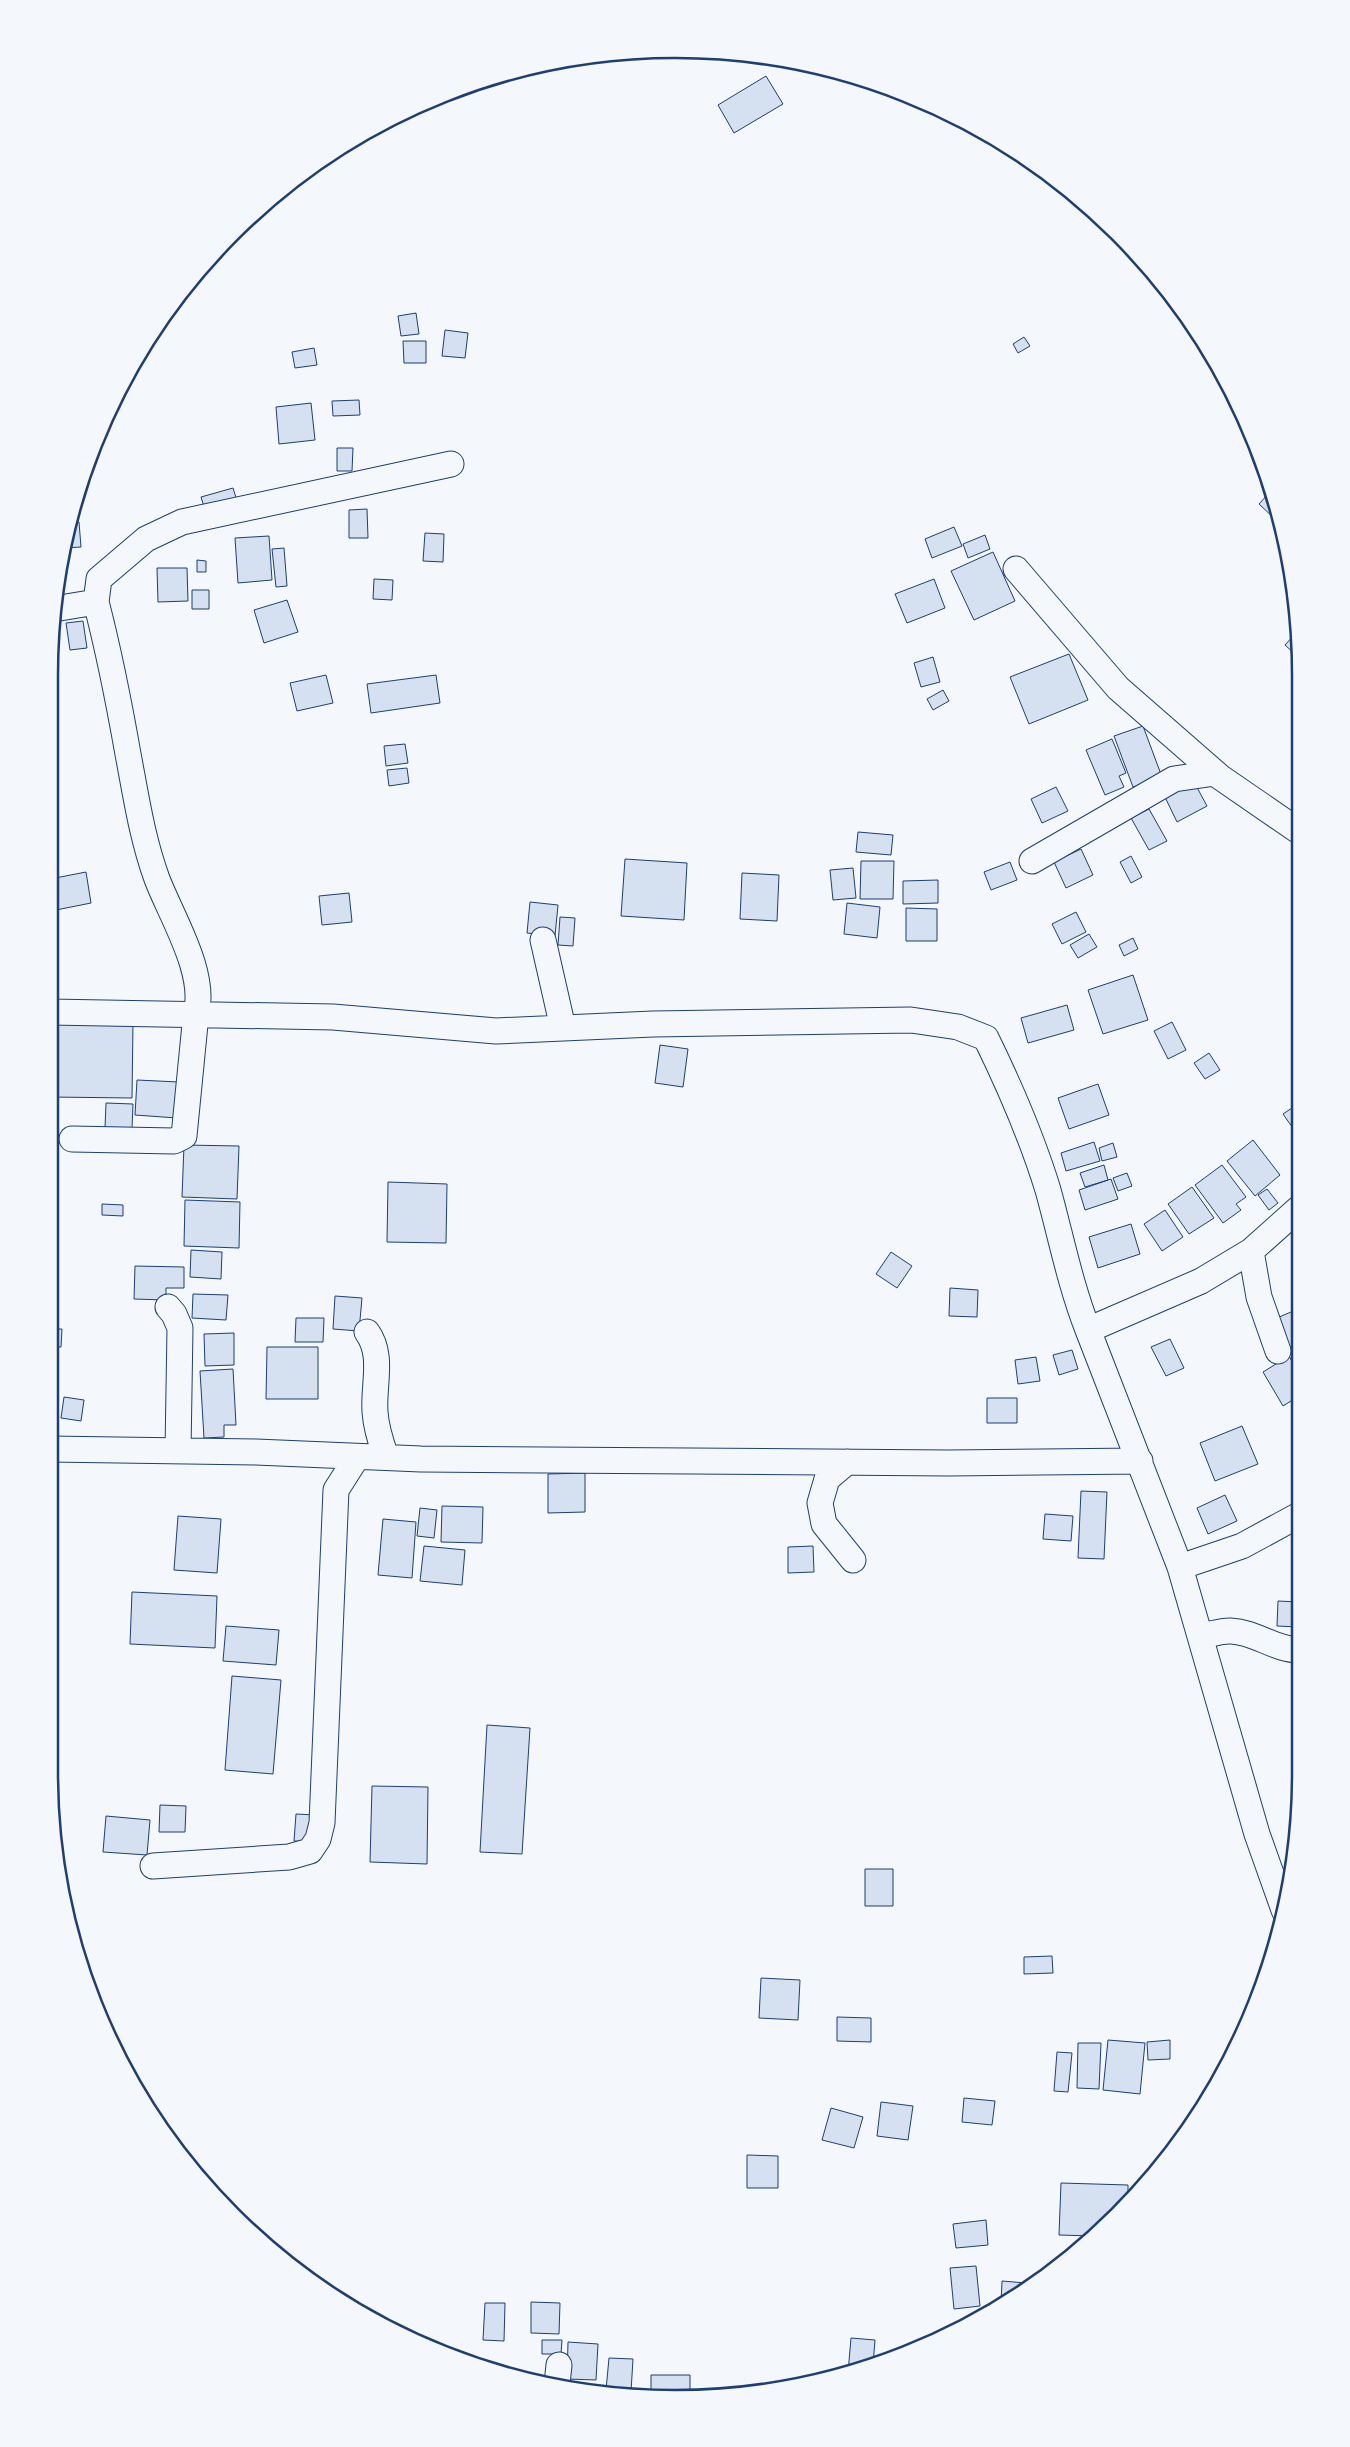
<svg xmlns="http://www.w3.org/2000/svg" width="1350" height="2447" font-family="'PT Serif',serif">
  <rect width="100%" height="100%" fill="#f4f7fb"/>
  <path fill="#d5e0f0" stroke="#1d3f73" d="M766,76L783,104L734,133L718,105Z
    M416,313L419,334L401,336L398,316Z
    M445,330L468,333L465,358L442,356Z
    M1024,337L1030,346L1018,353L1013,344Z
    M403,341H426V363H404Z
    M314,348L317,365L295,368L292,352Z
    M359,400L360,415L333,416L332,401Z
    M311,403L315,440L279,444L276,407Z
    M337,448H353L352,471H337Z
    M233,488L238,504L206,513L201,497Z
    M1269,493L1277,521L1259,504Z
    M367,509L368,538H349V510Z
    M79,522L81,547L64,548L69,523Z
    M954,527L962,546L932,558L925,539Z
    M425,533L444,534L443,562L423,561Z
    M985,535L990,549L968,558L963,544Z
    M269,536L272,580L238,583L235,538Z
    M284,548L287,586L276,587L272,549Z
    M993,552L1015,601L974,620L951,571Z
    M197,560L206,561V572H197Z
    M157,568H187L188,601L158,602Z
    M374,579L393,580L392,600L373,599Z
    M934,579L945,608L907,623L895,594Z
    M192,590H209V609H192Z
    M287,600L298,632L264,643L254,610Z
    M83,621L87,648L70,650L66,623Z
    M1296,633V655L1285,645Z
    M1069,654L1088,700L1029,724L1010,677Z
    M933,657L940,682L921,687L914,663Z
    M326,675L333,703L297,711L290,683Z
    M436,675L440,703L371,713L367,684Z
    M943,690L949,701L933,710L927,699Z
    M1143,726L1162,777L1133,787L1114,736Z
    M1112,739L1126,773L1119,776L1124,787L1105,795L1086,750Z
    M405,744L408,763L386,766L384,746Z
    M407,768L409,783L389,786L387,770Z
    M1193,780L1207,806L1177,822L1164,795Z
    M1056,787L1068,811L1042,823L1031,799Z
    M1149,809L1167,841L1149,850L1131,818Z
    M858,832L893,835L891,855L856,852Z
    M1081,849L1093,875L1066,888L1054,862Z
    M1131,856L1142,877L1131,883L1120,862Z
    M625,859L687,863L684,920L621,916Z
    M861,861H894L893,899H860Z
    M1010,862L1017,880L991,890L984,872Z
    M853,868L856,898L833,900L830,870Z
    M86,872L91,903L56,910L50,879Z
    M742,873L779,875L777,921L740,919Z
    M938,880V903L903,904V881Z
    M349,893L352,922L322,925L319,896Z
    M530,902L558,905L555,936L527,933Z
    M847,903L880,907L877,938L844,934Z
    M906,908L937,909V941H906Z
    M1076,912L1086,932L1062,944L1052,924Z
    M560,917L575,918L573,946L558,945Z
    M1089,934L1097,947L1078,958L1070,945Z
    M1133,938L1138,949L1124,956L1119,945Z
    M1133,975L1148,1020L1103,1034L1088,990Z
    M1067,1005L1074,1030L1028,1043L1021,1018Z
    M50,1021L133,1022L132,1098L50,1097Z
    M1172,1022L1186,1050L1168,1059L1154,1031Z
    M660,1045L688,1049L683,1087L655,1083Z
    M1209,1053L1220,1070L1205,1079L1194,1063Z
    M137,1080L179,1082L177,1118L135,1115Z
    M1098,1084L1109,1115L1069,1129L1058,1098Z
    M106,1103L133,1104L132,1129L105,1128Z
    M1298,1104V1145L1292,1137L1297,1134L1283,1114Z
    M49,1130H57L55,1160H49Z
    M1253,1140L1280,1175L1255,1196L1227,1161Z
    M1094,1142L1100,1161L1066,1171L1061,1153Z
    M1113,1143L1117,1157L1102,1161L1099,1148Z
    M184,1145L239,1146L237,1199L182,1197Z
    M1104,1165L1108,1180L1085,1187L1080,1173Z
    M1222,1165L1246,1197L1236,1204L1241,1210L1223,1223L1195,1185Z
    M1127,1173L1132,1186L1118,1191L1113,1178Z
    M1111,1179L1118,1199L1085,1210L1079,1190Z
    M388,1182L447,1184L446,1243L387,1242Z
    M1192,1187L1214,1218L1189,1234L1168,1204Z
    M1267,1189L1278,1203L1269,1210L1258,1195Z
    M185,1200L240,1202L239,1248L184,1246Z
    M102,1204L123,1205V1216L102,1215Z
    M1165,1210L1183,1237L1162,1251L1144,1224Z
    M1131,1224L1140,1254L1098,1268L1089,1237Z
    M191,1250L222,1252L221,1279L190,1277Z
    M891,1252L912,1266L897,1288L876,1274Z
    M135,1266L184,1267V1288H166V1300L134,1299Z
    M950,1288L978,1290L977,1317L949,1316Z
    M193,1294L228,1295L226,1320L192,1318Z
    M335,1296L362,1298L359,1331L333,1329Z
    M1298,1309V1351L1292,1354L1277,1318Z
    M296,1318H324L323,1342H295Z
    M49,1329H62L61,1347H49Z
    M234,1333V1365L205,1366L204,1334Z
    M1170,1339L1184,1368L1166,1376L1151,1347Z
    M267,1347H318V1399H266Z
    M1072,1350L1078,1369L1059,1375L1053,1355Z
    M1289,1356L1298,1372L1299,1396L1283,1406L1263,1372Z
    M1036,1357L1040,1381L1018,1384L1015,1360Z
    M233,1369L236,1425H224V1437L204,1438L200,1371Z
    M64,1397L84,1400L81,1421L61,1418Z
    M987,1398H1017V1423H987Z
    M1242,1426L1258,1464L1215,1481L1200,1443Z
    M585,1473V1512L548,1513V1474Z
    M1081,1491L1107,1492L1104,1559L1078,1558Z
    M1225,1495L1237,1521L1208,1534L1197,1508Z
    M442,1506L483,1507L482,1543L441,1542Z
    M420,1508L437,1510L434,1538L417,1536Z
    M1045,1514L1073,1516L1071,1541L1043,1539Z
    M178,1516L221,1519L217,1573L174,1570Z
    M383,1519L416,1522L412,1578L378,1575Z
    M424,1546L465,1550L462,1585L420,1581Z
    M813,1546L814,1572L788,1573V1547Z
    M132,1592L217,1596L215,1648L130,1644Z
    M1278,1601L1299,1602V1627L1277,1626Z
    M226,1626L279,1630L276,1665L223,1661Z
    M232,1676L281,1680L273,1774L225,1770Z
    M487,1725L530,1728L522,1854L480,1852Z
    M372,1786L428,1787L427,1864L370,1862Z
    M160,1805L186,1806L185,1832H159Z
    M296,1814L315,1815L313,1842L294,1841Z
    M106,1816L150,1820L147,1855L103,1852Z
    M865,1869H893V1906H865Z
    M1052,1956L1053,1973L1024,1974V1957Z
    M761,1978L800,1980L798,2020L759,2018Z
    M837,2017L871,2018V2042L837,2041Z
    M1108,2040L1145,2043L1140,2094L1103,2090Z
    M1170,2040V2059L1148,2060L1147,2042Z
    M1078,2043H1101L1099,2089L1077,2088Z
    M1057,2052L1072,2053L1068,2092L1054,2091Z
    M964,2098L995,2101L992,2125L962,2122Z
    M881,2102L913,2106L908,2140L877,2136Z
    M831,2108L863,2117L854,2148L822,2140Z
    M747,2155L778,2156V2188H747Z
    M1061,2183L1128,2185V2200L1094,2236L1059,2235Z
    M986,2220L988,2245L956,2248L953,2224Z
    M976,2266L980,2306L954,2309L950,2268Z
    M1002,2281L1026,2283V2290L1001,2304Z
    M531,2302L560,2303L559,2334L531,2333Z
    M485,2303H505L504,2341L483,2340Z
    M851,2338L875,2340L873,2365L848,2373Z
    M542,2340H562L561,2354H542Z
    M568,2342L598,2344L596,2380L567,2379Z
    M609,2358L633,2359L631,2392L606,2390Z
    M651,2375H690V2397H651Z"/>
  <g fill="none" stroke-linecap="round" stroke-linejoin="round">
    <defs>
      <path id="minor" d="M1016,569L1118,688L1220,777L1297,830
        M96,602L99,579L146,539L182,522L451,464
        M54,609L96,602C109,652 119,703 128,754C136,796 142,838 157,879C172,918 207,973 196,1014L184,1136L174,1141L72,1139
        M1032,861L1174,779L1215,773
        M543,940L563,1028
        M50,1012L333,1017L496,1031L653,1024L911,1020L958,1027L986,1038C1010,1087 1032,1138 1048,1190C1061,1237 1070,1284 1088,1330L1201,1281L1251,1251L1298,1209
        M1251,1251L1259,1297L1278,1351
        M168,1307L174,1314L180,1328L178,1451
        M1088,1330L1180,1567L1257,1834L1284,1910
        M367,1332C384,1355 373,1385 375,1412C376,1428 381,1443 386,1457
        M49,1449L256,1452L421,1459L949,1463L1140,1461
        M847,1462L827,1479L820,1503L824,1524L853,1560
        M1180,1567L1242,1546L1299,1515
        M1200,1636C1210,1635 1222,1630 1231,1631C1256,1632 1275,1650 1299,1650
        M153,1866L289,1857L310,1851L318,1839L322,1823L336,1490L357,1457
        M557,2384L559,2365"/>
    </defs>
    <use href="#minor" stroke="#1d3f73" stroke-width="27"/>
    <use href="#minor" stroke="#f4f7fb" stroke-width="25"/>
  </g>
  <path d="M0 0H1350V2447H0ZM675 58H675A617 617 0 0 1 1292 675V1773A617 617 0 0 1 675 2390H675A617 617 0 0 1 58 1773V675A617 617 0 0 1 675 58Z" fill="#f4f7fb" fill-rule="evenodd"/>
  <path fill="none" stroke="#1d3f73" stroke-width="2.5" d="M675 58H675A617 617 0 0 1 1292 675V1773A617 617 0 0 1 675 2390H675A617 617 0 0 1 58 1773V675A617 617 0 0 1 675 58Z"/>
</svg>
